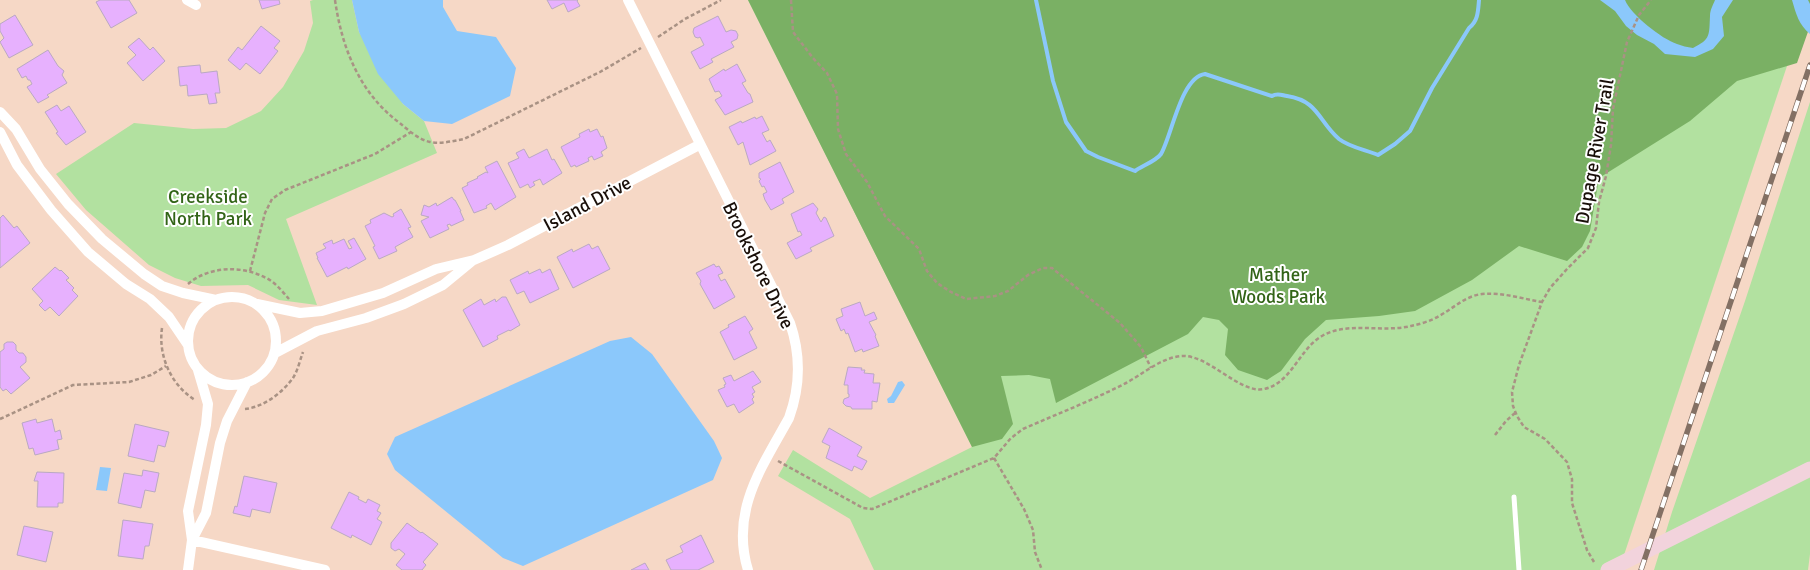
<svg xmlns="http://www.w3.org/2000/svg" width="1810" height="570" font-family="Signika,sans-serif">
  <rect width="100%" height="100%" fill="#f6d8c6"/>
  <path fill="#b2e1a0" d="M313,0H352L359,32L403,104L424,121L437,153L286,219L317,305L279,300L248,285L201,286L175,278L149,265L86,210L56,174L134,123L193,129L226,128L261,111L283,87L304,51L313,23L310,1Z
    M748,0H1809L1619,570H874L850,519L778,476L793,450L870,498L972,447Z
    M1810,102V554L1808,570H1654L1672,512L1745,301Z"/>
  <path fill="#7ab064" d="M748,0H1810V26L1797,63L1737,81L1690,121L1599,178L1590,231L1582,247L1567,261L1519,246L1472,280L1415,311L1379,316L1326,320L1305,339L1281,371L1267,380L1238,370L1225,355L1228,329L1219,320L1203,317L1188,334L1056,403L1050,379L1029,375L1001,376L1013,424L1002,439L972,447Z"/>
  <path fill="#8bc8fb" d="M352,0H443V7L457,31L496,37L516,68L510,96L452,124L424,121L403,104L378,74L359,32Z
    M1600,0H1625C1631,15 1662,39 1677,44C1682,46 1687,47 1693,48C1711,39 1709,35 1710,16C1710,10 1713,5 1715,0H1733L1722,17L1724,36L1713,49L1695,57L1665,54L1654,44L1637,35L1626,26L1615,11Z
    M1792,0H1808L1810,4V34C1799,25 1796,14 1792,0Z
    M631,337L652,354L714,441L722,458L713,480L523,566L503,558L395,470L387,454L395,437L610,341Z
    M902,381L905,385L894,403H888L887,399L891,396L898,382Z
    M100,467L111,468L107,491L96,490Z"/>
  <g fill="none" stroke-linecap="round" stroke-linejoin="round">
    <path stroke="#8bc8fb" stroke-width="4" d="M1036,0L1053,81L1066,122L1086,151L1098,157L1135,171C1142,166 1156,161 1161,154C1172,135 1181,77 1205,74L1272,96C1277,93 1281,95 1287,96C1319,101 1318,121 1339,139C1349,147 1366,150 1378,155L1395,144L1410,131L1432,88L1469,28C1478,21 1478,12 1479,0"/>
  </g>
  <path fill="#e7b1fe" stroke="#baa9c2" d="M100,0H129L137,13L111,28L96,2Z
    M259,0H279L280,4L262,9Z
    M547,0H578L577,1L580,6L568,12L564,3L552,9Z
    M15,15L33,45L9,58L0,42L4,38L0,31V24Z
    M718,16L726,32L731,30L736,31L738,35L737,39L731,42L734,47L711,59L713,62L700,69L691,52L704,45L700,37L698,38L695,37L693,32L694,28Z
    M261,26L280,41L274,48L278,51L260,74L246,63L240,70L228,60L238,47L242,50Z
    M139,38L150,50L153,47L165,61L143,81L127,63L136,55L128,47Z
    M48,50L58,66L64,71L62,75L67,83L47,95L49,97L38,103L27,87L32,84L30,80H28L26,76L22,78L17,69Z
    M737,64L746,81L742,83L748,93L750,94L753,102L725,115L715,100L722,96L719,91L715,92L709,79L724,69L725,71Z
    M200,65L201,73L217,71L220,93H215L217,103L209,104L207,94L188,96L187,85L180,86L178,67Z
    M57,105L61,111L69,106L86,132L66,145L56,133L58,132L45,112Z
    M762,116L769,130L762,133L767,142L770,140L776,151L750,165L743,142L738,145L729,127L741,121L742,123L755,117L756,119Z
    M589,129L590,132L597,129L601,137L603,136L607,148L601,152L603,156L594,160L592,156L588,158L589,161L576,167L575,165L571,167L561,147L580,137L579,134Z
    M524,149L529,158L547,149L552,160L554,159L562,173L543,185L540,179L533,182L535,185L530,188L528,184L520,188L508,163L519,158L516,153Z
    M497,161L516,197L495,210L491,203L486,206L487,208L474,213L462,188L468,185L467,183L478,178L477,177L486,172L488,173L485,167Z
    M780,162L794,192L782,199L784,203L771,210L765,200L763,194L767,192L764,186L762,187L759,181L761,179L759,178V173Z
    M452,197L454,200H455L461,211H460L464,220L451,226L450,224L447,225L449,229L430,238L421,221L429,217L421,215L424,205L429,207L436,203L437,206Z
    M813,203L818,209L816,213L821,222L824,217L826,218L834,236L810,248L812,251L796,259L787,243L802,235L800,231L798,232L791,214Z
    M401,209L411,227L408,228L413,237L395,247L397,251L379,259L373,247L375,246L365,226L371,223L370,220L384,213L392,217L394,216L393,214Z
    M3,215L14,228L17,226L30,243L0,268V218Z
    M354,238L366,259L348,269L347,267L327,277L317,258H318L316,253L326,248L323,244L332,240L333,244L344,239L349,249L352,248L348,241Z
    M589,244L592,249L598,246L610,269L573,288L557,257L572,249L573,252Z
    M714,264L716,267L719,266L723,273L718,275L721,281L725,279L735,297L714,309L700,284L701,281L696,273Z
    M55,267L60,271L61,270L69,278L66,280L74,288L72,290L78,296L59,316L50,307L45,311L39,305L43,301L32,289Z
    M540,269L542,273L550,269L559,289L530,303L524,291L517,294L510,280L528,271L529,274Z
    M502,297H506L520,325L510,331L509,330L497,336L498,339L483,347L463,310L481,299L484,305L495,299L496,302Z
    M860,302L865,316L874,312L877,319L869,322L876,335L875,336L879,346L863,352L862,349L855,352L848,333L846,334L844,329L841,331L836,319L843,316L841,309Z
    M745,316L753,329L749,332L757,348L734,360L720,332L729,327L728,325Z
    M7,342H13L16,345V350L19,353H23L26,357V362L20,367L30,378L11,394L6,389L3,391L0,387V352L4,349V344Z
    M848,367L862,368L861,370H865L864,373L874,374L873,383H880L877,402L872,401V409H852L851,407L846,406L843,403L844,399L849,397V394H848V385H844Z
    M753,371L761,382L752,387L755,392L752,394L754,397L752,399L754,403L739,413L734,404L727,407L718,390L725,387L724,385L726,384L723,378L731,375L734,381Z
    M36,419L37,423L52,419L55,432L60,430L62,439L57,440L59,449L35,455L33,448L29,449L22,423Z
    M135,424L169,432L165,447L158,445L154,462L128,456Z
    M829,428L862,447L857,456L867,461L862,470L854,466L852,471L826,458L830,446L822,442Z
    M143,470L159,473L155,492L145,490L141,508L118,503L124,473L142,476Z
    M37,472L64,473L63,503H58V507H37L38,481H34Z
    M244,476L277,483L270,513L252,509L250,517L233,513L235,506L237,507Z
    M349,492L359,497L358,499L366,503L368,499L380,505L377,511L381,513L377,519L382,522L371,545L352,535L351,538L331,528Z
    M123,520L153,524L149,546H145L143,559L118,556Z
    M407,523L421,533L422,532L438,544L423,562L426,565L422,570H402L396,565L405,554L399,549L395,551L391,548V543Z
    M24,526L53,532L46,562L17,555Z
    M701,535L714,562L698,570H671L666,560L683,552L680,546Z
    M645,563L649,570H631Z"/>
  <g fill="none" stroke-linecap="round" stroke-linejoin="round">
    <path stroke="#a99284" stroke-width="2.5" stroke-dasharray="4 2.5" stroke-linecap="butt" d="M335,0C342,49 360,94 401,124C409,131 420,140 430,142C442,144 453,141 464,139L600,72L641,48
      M791,0L793,32L813,58L827,73L837,94L838,129L846,154L867,182L885,216L919,249L927,271L937,283L951,292L966,299L995,296L1008,291L1028,275L1043,268H1052L1120,323L1141,347L1151,368
      M658,37L685,19L721,0
      M250,271L265,213L272,199L285,190L375,154L411,132
      M188,284C209,266 242,265 266,278C275,282 282,291 289,299
      M162,328C158,356 171,385 195,400
      M245,409C264,407 282,393 293,378C298,370 300,360 303,352
      M0,419L73,385L129,382L151,375L166,366
      M1495,435L1506,421L1515,413
      M994,458L1024,509L1033,530L1035,552L1042,570
      M778,461L863,508L872,509L994,458L1011,438L1023,429C1057,414 1091,401 1124,384C1142,375 1160,358 1181,356C1209,354 1239,394 1264,389C1292,383 1299,349 1322,336C1348,321 1382,333 1411,326C1420,324 1431,321 1439,316C1454,308 1465,296 1482,294C1502,292 1523,299 1542,302
      M1594,562L1587,550L1572,503V479L1567,462L1545,439L1524,427L1517,416L1513,406L1512,392L1519,365L1542,302L1550,288L1567,269L1588,248L1596,228L1599,202L1606,176L1611,145L1613,109L1627,42L1639,15L1651,0"/>
    <path stroke="#fff" stroke-width="5" d="M1514,497L1519,570"/>
    <path stroke="#fff" stroke-width="10" d="M187,0L196,5
      M628,0L790,323C801,355 801,385 789,418C762,467 730,511 748,570
      M0,112L16,129L40,169L68,204L102,239L144,274L162,286L183,293L216,300
      M0,132L17,165L51,210L88,252L126,284L150,299L169,317L188,345
      M188 341a44 44 0 1 1 88 0a44 44 0 1 1-88 0Z
      M257,304L300,313L322,311L383,293L436,269L474,260L508,245L699,145
      M275,353L317,331L366,318L404,304L443,285L471,262
      M192,540L206,513L220,443L227,421L247,382
      M192,540L325,570
      M188,570L192,540L188,511L206,425L208,404L198,370"/>
    <path stroke="#f2d3dc" stroke-width="15" d="M1608,570L1810,469"/>
    <defs>
      <path id="rail" d="M1641,570L1810,65"/>
    </defs>
    <use href="#rail" stroke="#837064" stroke-width="5.5"/>
    <use href="#rail" stroke="#fff" stroke-width="4" stroke-dasharray="11" stroke-linecap="butt"/>
  </g>
  <g text-anchor="middle" stroke-width="4" stroke-linejoin="round" paint-order="stroke">
    <g font-size="19" fill="#190f09" stroke="#fff">
      <text transform="translate(1594 151) rotate(-80)" y="7">Dupage River Trail</text>
      <text transform="translate(587 203) rotate(-28)" y="7">Island Drive</text>
      <text transform="translate(759 265) rotate(64)" y="7">Brookshore Drive</text>
    </g>
    <g font-size="19" fill="#326417" stroke="#fff">
      <text x="208" y="203">Creekside<tspan x="208" dy="22">North Park</tspan></text>
      <text x="1278" y="281">Mather<tspan x="1278" dy="22">Woods Park</tspan></text>
    </g>
  </g>
</svg>
